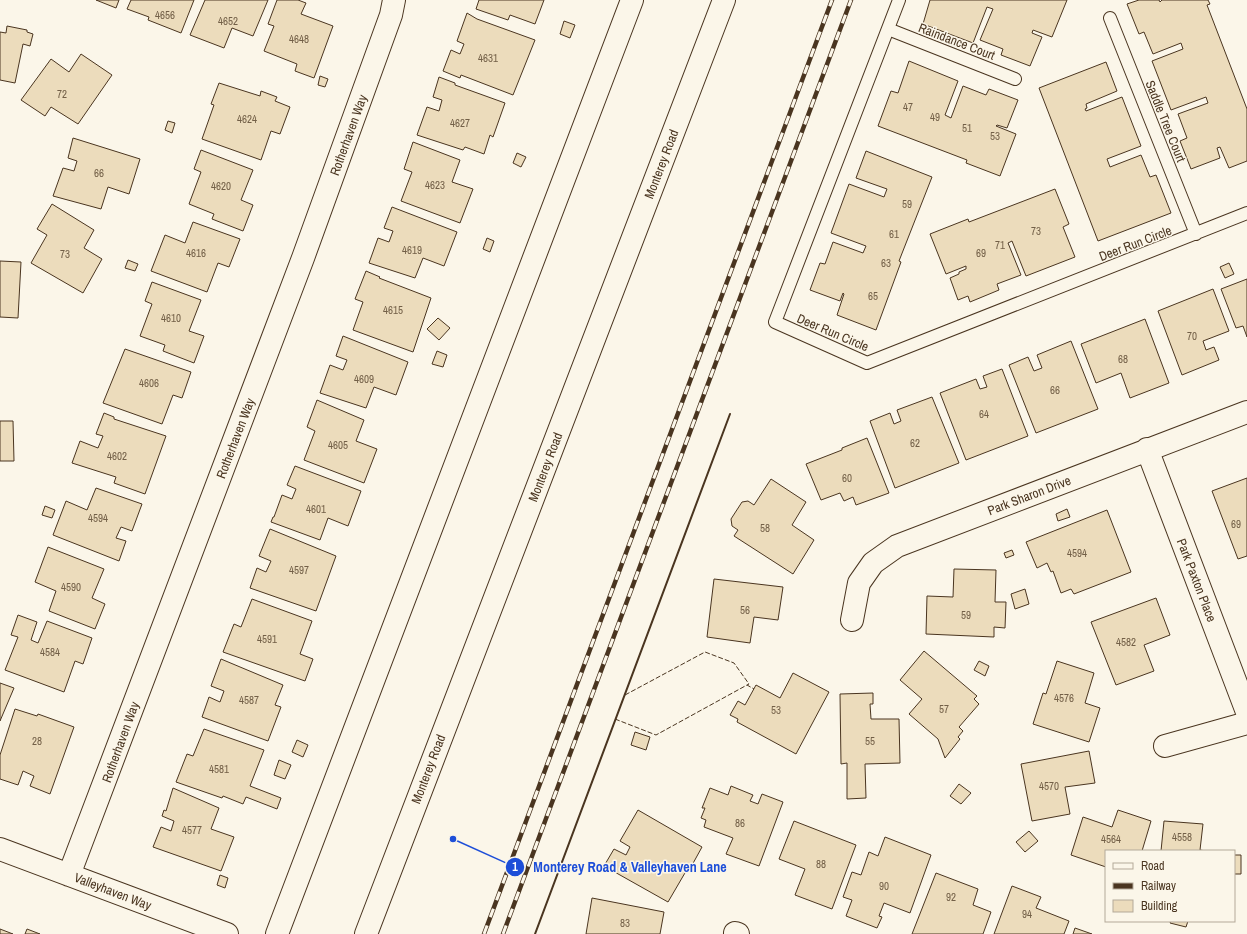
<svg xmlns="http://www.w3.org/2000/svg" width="1247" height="934" font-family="'Archivo Narrow',sans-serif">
  <rect width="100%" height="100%" fill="#fbf6e9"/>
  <path fill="#ecdcbc" stroke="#4a3520" d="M96,0H119L116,8Z
    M131,0H194L181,33L148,20L149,17L127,9Z
    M205,0H268L253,36L232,28L224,48L190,35Z
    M277,0H298L306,3L301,14L333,26L314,78L295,71L297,64L264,51L274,26L268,24Z
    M479,0H544L535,24L510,15L508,20L476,9Z
    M930,0H1067L1052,37L1033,30L1032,33L1042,37L1030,66L1001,55L1003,49L980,40L993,9L987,7L973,43L923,24Z
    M1139,0H1159L1160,2L1162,0H1208L1210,4L1207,5L1247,109V161L1229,168L1220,147L1217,148L1220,158L1191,169L1180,141L1187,138L1178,114L1208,103L1206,97L1171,110L1152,61L1183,49L1181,43L1153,54L1144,32L1139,34L1127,4Z
    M467,13L477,19L535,40L513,95L461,75L460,78L443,71L451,50L460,54L464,44L457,41Z
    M564,21L575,25L570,38L560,34Z
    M7,26L27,30V32L33,34L30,46L23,44L15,83L0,80V32L6,33Z
    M81,54L112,75L78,124L51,107L45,116L21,100L51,59L69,72Z
    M909,61L958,81L945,115L951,118L963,86L986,95L989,89L1018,100L1007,128L997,125L996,126L1016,134L1000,176L966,163L967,160L878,126L891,91L898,93Z
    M1106,62L1117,91L1086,104L1087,108L1085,109L1086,111L1122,97L1141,146L1107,159L1110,167L1141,155L1150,177L1156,175L1171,213L1098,241L1039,88Z
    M320,76L328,79L325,87L318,85Z
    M439,77L455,83V85L505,103L493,137L490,135L484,154L465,147L463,150L417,135L427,107L439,111L442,100L433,97Z
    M219,83L260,96L261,91L277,97L275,101L290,107L280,134L271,131L261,160L202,139L214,105L211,104Z
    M168,121L175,123L172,133L165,130Z
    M73,138L140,159L129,194L108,187L101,209L53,196L63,168L74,171L77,161L68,158Z
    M413,142L460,160L452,182L473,189L460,223L401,201L412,172L404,169Z
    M201,150L253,170L241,200L253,205L243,231L212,219L214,214L189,204L201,172L194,169Z
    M866,151L932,177L899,261L901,262L876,330L837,315L844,294L843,293L840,301L810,290L820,263L825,264L833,242L863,253L866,246L831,233L849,184L884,197L887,189L856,178Z
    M517,153L526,157L521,167L513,163Z
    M1055,189L1069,224L1063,227L1075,257L1026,276L1012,241L1008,243L1021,275L997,284L999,290L970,302L968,296L958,300L950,278L959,274V272L966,269V266L946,274L930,234L968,219L969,222Z
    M52,204L94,230L84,248L102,259L83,293L31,263L47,235L37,229Z
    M392,207L457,232L444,266L423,258L415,278L369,263L378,238L389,242L393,231L384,228Z
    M193,222L240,239L229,267L218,263L207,292L151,271L165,235L185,243Z
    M487,238L494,241L490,252L483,249Z
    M128,260L138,264L135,271L125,268Z
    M0,261L21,262L18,318L0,317Z
    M1229,263L1234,274L1225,278L1220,267Z
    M366,271L380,277L379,278L431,298L413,352L353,330L363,302L355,299Z
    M1247,279V337L1243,326L1236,328L1221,289Z
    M152,282L201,300L189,331L204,336L194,363L163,351L165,345L140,336L152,304L145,301Z
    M1213,289L1229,331L1203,341L1206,350L1214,347L1219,360L1182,375L1158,311Z
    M438,318L450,328L439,340L427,329Z
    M1145,319L1169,383L1130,398L1121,373L1096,383L1081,344Z
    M343,336L408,362L396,395L374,387L366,408L320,393L330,365L343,370L347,360L336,356Z
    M1071,341L1098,409L1036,433L1009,365L1028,357L1034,371L1042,368L1037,355Z
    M125,349L191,372L182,398L173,395L162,424L103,403Z
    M437,351L447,355L443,367L432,364Z
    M1002,369L1028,436L966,460L940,393L976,379L980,389L987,387L983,376Z
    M932,397L959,463L895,488L870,421L890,413L894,424L901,421L897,410Z
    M317,400L364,420L356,441L377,449L364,483L304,460L315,431L307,427Z
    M104,413L114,417V419L166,436L145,494L114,483L116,477L72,463L80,441L98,448L103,436L96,434Z
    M0,421H13L14,461H0Z
    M867,438L889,493L856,505L853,497L844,501L840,493L821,500L806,464L842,450V448Z
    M295,466L361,491L348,526L328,518L320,540L271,522L273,517H274L282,495L292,499L296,489L287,485Z
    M1247,478V556L1238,559L1212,491Z
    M771,479L806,502L792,525L814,540L793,574L734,536L738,530L732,526L731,519L742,502L748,501L754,505Z
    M96,488L142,504L132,531L121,527L116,538L126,541L119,561L53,535L66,501L87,510Z
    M45,506L55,510L52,518L42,515Z
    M1067,509L1070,517L1058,521L1056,514Z
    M1107,510L1131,572L1074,594L1071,589L1061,593L1053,571L1051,572L1047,563L1037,568L1026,542Z
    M270,529L336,556L316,611L250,588L257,568L266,572L271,561L259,556Z
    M48,547L104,569L92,598L105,604L95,629L49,611L56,591L35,582Z
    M1012,550L1014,555L1006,558L1004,553Z
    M954,569L996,570L995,602H1006L1005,628L994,627V637L926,634L927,596L953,597Z
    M714,579L783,587L778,620L754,617L750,643L707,637Z
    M1025,589L1029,604L1015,609L1011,594Z
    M1156,598L1170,635L1144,645L1154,671L1116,685L1091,622Z
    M252,599L312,621L300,654L313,659L305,681L223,652L234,624L241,627Z
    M18,615L37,622L31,640L38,643L47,621L92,638L83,664L75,661L64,692L5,670L18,637L11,635Z
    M924,651L977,696L974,699L979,704L959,727L963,731L958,737L960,739L945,758L938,739L909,714L922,699L900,680Z
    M221,659L283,685L275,705L281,707L268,741L202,717L209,697L220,702L224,691L211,686Z
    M979,661L989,666L985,676L974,670Z
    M1057,661L1094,673L1085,703L1100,708L1089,742L1033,724L1043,693L1046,694Z
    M793,673L829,692L796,754L737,722L738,719L730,715L738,701L745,705L756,685L780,698Z
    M0,683L14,688L0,721Z
    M873,693V704H870L871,719H899L900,763L865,764L866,798L847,799V763L841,764L840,694Z
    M15,709L37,716L38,714L74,727L50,794L30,786L34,776L23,771L18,785L0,779V755Z
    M204,729L264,750L250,786L281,798L277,809L246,797L243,804L223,796L222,798L176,782L187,754L193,756Z
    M635,732L650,737L646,750L631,745Z
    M297,740L308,745L303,757L292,752Z
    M1089,751L1095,783L1065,787L1070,814L1032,821L1021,764Z
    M279,760L291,765L285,779L274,775Z
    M959,784L971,793L961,804L950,796Z
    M731,786L753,795L750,801L758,804L762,794L783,802L759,866L726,854L733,838L704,827L706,820L701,818L705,808H702L710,788L728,795Z
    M173,788L219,808L211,829L234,837L221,871L153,847L161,827L171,831L174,821L162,816L164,810L166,811Z
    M638,810L702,847L691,867L689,866L668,902L604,866L614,849L626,855L630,847L620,841Z
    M1118,810L1151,821L1142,851H1106V867L1071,855L1083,817L1112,827Z
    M794,821L856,845L832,909L795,895L805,869L779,859Z
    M1164,821L1203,824L1200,850L1206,851H1161Z
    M1029,831L1038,841L1025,852L1016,842Z
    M885,837L931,855L910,913L884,903L879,916L882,917L877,928L846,916L852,900L843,897L852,872L861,875L869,852L878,856Z
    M1234,855H1241V874H1234Z
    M936,873L978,889L973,905L991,912L983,934H912Z
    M220,875L228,878L225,888L217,885Z
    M1012,886L1041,897L1036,908L1069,921L1064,934H994Z
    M592,898L664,912L660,934H586Z
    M1171,921H1188L1186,927L1170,923Z
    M1075,928L1092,934H1073Z
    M0,929L13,934H0Z
    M27,929L40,934H25Z"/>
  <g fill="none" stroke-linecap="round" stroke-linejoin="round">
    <defs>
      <path id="service" d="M899,0L775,322L867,363L1247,213
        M1110,18L1196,234
        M888,29L1015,79"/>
      <path id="minor" d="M1147,449L1247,712
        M852,620L859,583L873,563L897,546L1247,412
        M1165,746L1247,723
        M0,849L227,934
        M69,875L303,258L391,15L394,0
        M735,933L738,934"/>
      <path id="primary" d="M277,934L632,0
        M366,934L724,0"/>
    </defs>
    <use href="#service" stroke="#4a3520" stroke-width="14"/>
    <use href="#minor" stroke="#4a3520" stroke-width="24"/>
    <use href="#primary" stroke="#4a3520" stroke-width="24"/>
    <use href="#service" stroke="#fbf6e9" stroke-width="12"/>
    <use href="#minor" stroke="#fbf6e9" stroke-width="22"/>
    <use href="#primary" stroke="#fbf6e9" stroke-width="22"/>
    <defs>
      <path id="rail" d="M484,934L832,0
        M503,934L851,0"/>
    </defs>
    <use href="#rail" stroke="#4a3520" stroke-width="4.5"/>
    <use href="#rail" stroke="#fbf6e9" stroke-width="3" stroke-dasharray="9" stroke-linecap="butt"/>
    <path stroke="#4a3520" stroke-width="1" stroke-dasharray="5 2" stroke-linecap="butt" d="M625,695L705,652L734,663L749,684L747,685
      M615,719L656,735L747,685L754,689"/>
    <path stroke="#4a3520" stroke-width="2" d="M535,934L730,414"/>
  </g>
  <g text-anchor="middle" stroke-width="3" stroke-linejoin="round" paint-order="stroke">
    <g font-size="11" fill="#725f47">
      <text x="165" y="19">4656</text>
      <text x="228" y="25">4652</text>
      <text x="299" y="43">4648</text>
      <text x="488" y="62">4631</text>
      <text x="62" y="98">72</text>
      <text x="908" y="111">47</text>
      <text x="935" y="121">49</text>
      <text x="247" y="123">4624</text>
      <text x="460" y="127">4627</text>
      <text x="967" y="132">51</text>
      <text x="995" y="140">53</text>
      <text x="99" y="177">66</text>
      <text x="435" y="189">4623</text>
      <text x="221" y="190">4620</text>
      <text x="907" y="208">59</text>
      <text x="1036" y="235">73</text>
      <text x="894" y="238">61</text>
      <text x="1000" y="249">71</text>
      <text x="412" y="254">4619</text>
      <text x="196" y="257">4616</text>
      <text x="981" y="257">69</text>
      <text x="65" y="258">73</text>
      <text x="886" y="267">63</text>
      <text x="873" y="300">65</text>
      <text x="393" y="314">4615</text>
      <text x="171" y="322">4610</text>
      <text x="1192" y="340">70</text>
      <text x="1123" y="363">68</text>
      <text x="364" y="383">4609</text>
      <text x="149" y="387">4606</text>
      <text x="1055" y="394">66</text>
      <text x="984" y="418">64</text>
      <text x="915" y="447">62</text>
      <text x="338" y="449">4605</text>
      <text x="117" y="460">4602</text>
      <text x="847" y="482">60</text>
      <text x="316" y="513">4601</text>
      <text x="98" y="522">4594</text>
      <text x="1236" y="528">69</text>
      <text x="765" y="532">58</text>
      <text x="1077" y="557">4594</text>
      <text x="299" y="574">4597</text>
      <text x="71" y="591">4590</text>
      <text x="745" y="614">56</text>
      <text x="966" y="619">59</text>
      <text x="267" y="643">4591</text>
      <text x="1126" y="646">4582</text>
      <text x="50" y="656">4584</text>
      <text x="1064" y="702">4576</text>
      <text x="249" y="704">4587</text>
      <text x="944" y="713">57</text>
      <text x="776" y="714">53</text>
      <text x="37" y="745">28</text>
      <text x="870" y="745">55</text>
      <text x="219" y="773">4581</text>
      <text x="1049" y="790">4570</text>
      <text x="740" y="827">86</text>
      <text x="192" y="834">4577</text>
      <text x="1182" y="841">4558</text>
      <text x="1111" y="843">4564</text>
      <text x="821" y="868">88</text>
      <text x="884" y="890">90</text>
      <text x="951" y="901">92</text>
      <text x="1027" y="918">94</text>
      <text x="625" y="927">83</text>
    </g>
    <g font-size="13" fill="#4a3520" stroke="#fbf6e9">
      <text transform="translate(957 41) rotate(21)" y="5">Raindance Court</text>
      <text transform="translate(1166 121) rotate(68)" y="5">Saddle Tree Court</text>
      <text transform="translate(348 135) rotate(-70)" y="5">Rotherhaven Way</text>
      <text transform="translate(661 164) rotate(-69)" y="5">Monterey Road</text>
      <text transform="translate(1135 243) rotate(-21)" y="5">Deer Run Circle</text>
      <text transform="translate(833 332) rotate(23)" y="5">Deer Run Circle</text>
      <text transform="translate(235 438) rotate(-69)" y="5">Rotherhaven Way</text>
      <text transform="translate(545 467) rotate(-69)" y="5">Monterey Road</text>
      <text transform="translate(1029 495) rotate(-21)" y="5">Park Sharon Drive</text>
      <text transform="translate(1197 580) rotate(69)" y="5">Park Paxton Place</text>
      <text transform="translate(120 742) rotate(-70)" y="5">Rotherhaven Way</text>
      <text transform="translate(428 769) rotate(-69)" y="5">Monterey Road</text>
      <text transform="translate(113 891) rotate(21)" y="5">Valleyhaven Way</text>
    </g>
  </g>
  <path fill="none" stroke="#1d4ed8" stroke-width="1.5" d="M453 839L515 867"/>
  <g fill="#1d4ed8" stroke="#fbf6e9" stroke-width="1.5">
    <circle cx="453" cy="839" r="4"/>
    <circle cx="515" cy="867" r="10"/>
  </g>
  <g font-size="12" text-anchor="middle" font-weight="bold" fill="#fff">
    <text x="515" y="871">1</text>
  </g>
  <g font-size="14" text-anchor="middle" font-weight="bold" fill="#1d4ed8" stroke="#fbf6e9" stroke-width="3" stroke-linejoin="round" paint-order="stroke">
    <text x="630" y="872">Monterey Road &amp; Valleyhaven Lane</text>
  </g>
  <rect x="1105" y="850" width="130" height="72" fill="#fbf6e9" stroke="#b4a999"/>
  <rect x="1113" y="863" width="20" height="6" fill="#fbf6e9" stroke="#b4a999"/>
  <text x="1141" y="870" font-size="12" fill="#4a3520">Road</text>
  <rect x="1113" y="883" width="20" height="6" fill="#4a3520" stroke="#b4a999"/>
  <text x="1141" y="890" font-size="12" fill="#4a3520">Railway</text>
  <rect x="1113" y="900" width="20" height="12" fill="#ecdcbc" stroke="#b4a999"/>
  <text x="1141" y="910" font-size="12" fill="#4a3520">Building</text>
</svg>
